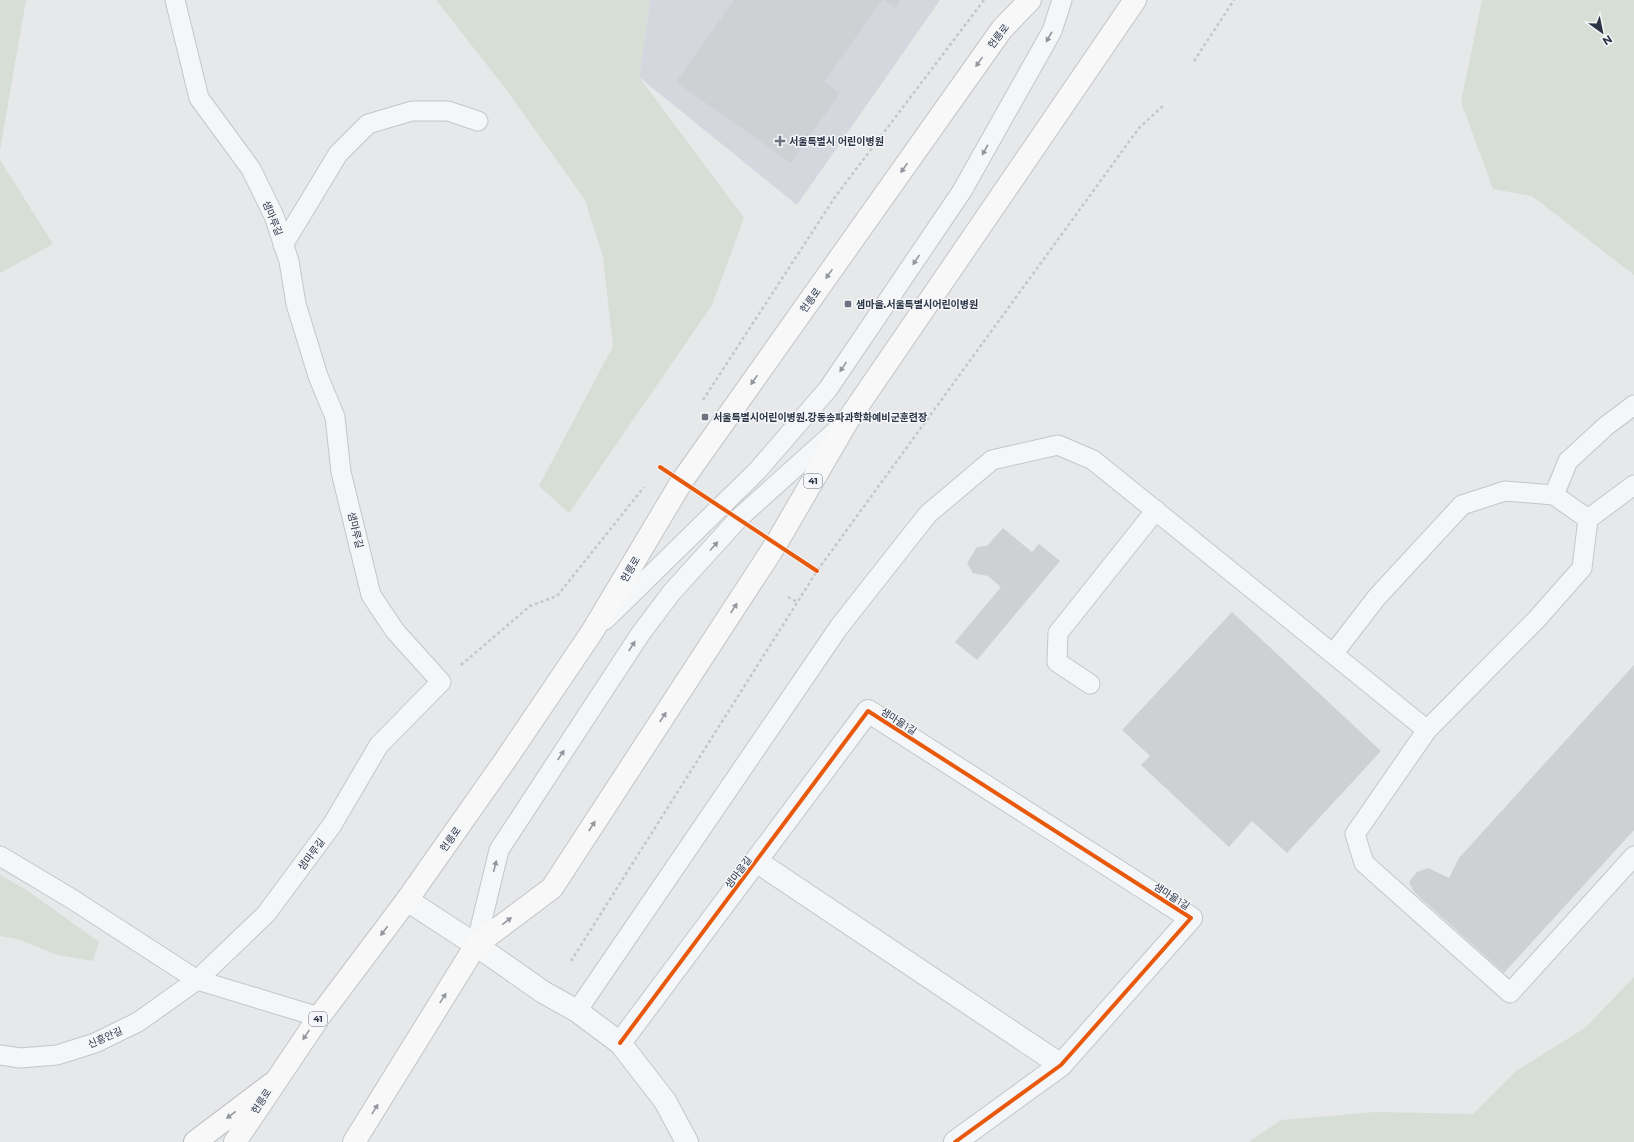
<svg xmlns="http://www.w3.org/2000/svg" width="1634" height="1142" font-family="Montserrat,'Noto Sans KR',sans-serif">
  <rect width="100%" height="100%" fill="#e6e8ea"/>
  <path fill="#d4d7dd" d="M650,0H940L797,205L639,77Z"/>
  <path fill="#d6ded6" d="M0,0H26L0,150Z
    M436,0H650L639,77L744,218L712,305L569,513L539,486L613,346L603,257L585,200L505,88Z
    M1482,0H1634V275L1532,196L1493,189L1461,102Z
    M0,160L53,244L0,273Z
    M0,875L25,889L99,942L93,961L58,955L17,939L0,936Z
    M1634,977V1142H1249L1281,1120L1376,1112L1473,1114L1516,1071L1585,1028Z"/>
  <path fill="#ced0d3" d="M734,0H882L824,82L840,93L791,163L676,82Z
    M884,0H901L895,8Z
    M1003,528L1032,552L1039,544L1060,561L977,660L955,642L1001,587L988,576L973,573L967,563L977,547L987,546Z
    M1232,612L1381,751L1287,853L1252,821L1229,847L1141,765L1150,756L1122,730Z
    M1634,665V830L1504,973L1414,892L1409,882L1417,872L1428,868L1449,878L1459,858Z"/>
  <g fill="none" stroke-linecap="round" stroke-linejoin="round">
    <defs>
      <path id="lane" d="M283,245L338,154L368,124L412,111H448L478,121
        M1554,495L1568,461L1606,426L1634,405
        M1588,519L1634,485
        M605,620L757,471L828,389L962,191L1052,31L1062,0
        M1090,684L1057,662L1058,633L1156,510
        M1427,730L1355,834L1364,863L1510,993L1634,856
        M0,856L72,899L197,980L319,1017
        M476,945L499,850L641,633L672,592L739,518L839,428
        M577,1011L839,627L928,514L992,460L1058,445L1093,460L1427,730L1536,620L1582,568L1588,519L1554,495L1505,491L1462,505L1377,597L1333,654
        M0,1055L20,1058L57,1055L95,1043L138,1022L197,980L266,914L332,825L379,745L441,682L395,631L371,595L341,472L335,417L318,376L296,304L289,261L274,216L251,169L199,98L175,0"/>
      <path id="street" d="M756,861L1061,1065
        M407,900L476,945L543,992L577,1011L620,1043L665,1101L687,1142
        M620,1043L868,711L1191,918L1061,1065L955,1142"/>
      <path id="primary" d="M235,1142L319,1017L407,900L504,762L592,632L682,481L1002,29L1030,0
        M354,1142L476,945L552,888L776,544L848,420L1135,0"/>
      <path id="highway" d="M195,1142L273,1083"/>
    </defs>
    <use href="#lane" stroke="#c4c6c8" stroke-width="21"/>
    <use href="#street" stroke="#c4c6c8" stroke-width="24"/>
    <use href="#primary" stroke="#c2c5c8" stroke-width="24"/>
    <use href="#highway" stroke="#b8bbbf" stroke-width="24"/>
    <path stroke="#c5c6ca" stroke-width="2.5" stroke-dasharray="3 3" stroke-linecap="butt" d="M1194,61L1234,0
      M703,400L835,197L984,0
      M788,597L797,602
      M461,665L530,606L557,596L644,487
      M571,961L817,571L1139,128L1164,105"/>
    <use href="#lane" stroke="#f5f6f7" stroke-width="19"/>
    <use href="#street" stroke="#f5f6f7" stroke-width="22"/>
    <use href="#primary" stroke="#f8f8f8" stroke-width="22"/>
    <use href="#highway" stroke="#f8f8f8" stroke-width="22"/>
    <defs>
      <path id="cycleway" d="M660,467L817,571
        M620,1043L868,711L1191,918L1061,1065L955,1142"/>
    </defs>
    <use href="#cycleway" stroke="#f4f6f9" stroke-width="6"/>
    <use href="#cycleway" stroke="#e8590c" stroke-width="4"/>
  </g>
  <defs><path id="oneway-solid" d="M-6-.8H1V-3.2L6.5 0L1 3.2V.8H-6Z"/></defs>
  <g fill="#90959e">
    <use href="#oneway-solid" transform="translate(1049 37) rotate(119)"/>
    <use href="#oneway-solid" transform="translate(985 150) rotate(119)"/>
    <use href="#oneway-solid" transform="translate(916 260) rotate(124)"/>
    <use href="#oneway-solid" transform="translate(843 367) rotate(124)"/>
    <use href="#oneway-solid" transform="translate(714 546) rotate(-48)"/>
    <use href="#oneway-solid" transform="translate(632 646) rotate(-57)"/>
    <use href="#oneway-solid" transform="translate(561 755) rotate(-57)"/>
    <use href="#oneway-solid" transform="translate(495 866) rotate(-76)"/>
  </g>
  <g fill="#92969e">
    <use href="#oneway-solid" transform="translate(979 62) rotate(125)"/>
    <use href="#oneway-solid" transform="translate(904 168) rotate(125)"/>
    <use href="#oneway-solid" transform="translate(829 274) rotate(125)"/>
    <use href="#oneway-solid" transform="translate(754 380) rotate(125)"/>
    <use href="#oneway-solid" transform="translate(734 608) rotate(-57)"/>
    <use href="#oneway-solid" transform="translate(663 717) rotate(-57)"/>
    <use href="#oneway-solid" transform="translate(592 826) rotate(-57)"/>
    <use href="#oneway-solid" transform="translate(507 921) rotate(-37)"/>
    <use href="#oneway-solid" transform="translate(384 931) rotate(127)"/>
    <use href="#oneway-solid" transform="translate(443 998) rotate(-58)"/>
    <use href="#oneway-solid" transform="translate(306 1035) rotate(124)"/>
    <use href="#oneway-solid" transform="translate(375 1109) rotate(-58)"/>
    <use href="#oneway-solid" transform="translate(231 1115) rotate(143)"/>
  </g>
  <g fill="#6c737f" stroke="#f4f6f9" stroke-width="1.5">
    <path d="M778 135h4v4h4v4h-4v4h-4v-4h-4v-4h4z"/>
    <rect x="844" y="300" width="8" height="8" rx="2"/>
    <rect x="701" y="413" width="8" height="8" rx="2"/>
  </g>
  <g text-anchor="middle" stroke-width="3" stroke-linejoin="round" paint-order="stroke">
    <g fill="#f4f6f9" stroke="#676e7b" stroke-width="1">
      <rect x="804" y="474" width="18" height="14" rx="3"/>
      <rect x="309" y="1012" width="18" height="14" rx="3"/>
    </g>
    <g font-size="9" font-weight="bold" fill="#2b3445">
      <text x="813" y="484">41</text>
      <text x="318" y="1022">41</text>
    </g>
    <g font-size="10" fill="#2b3445" stroke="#f4f6f9">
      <text transform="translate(998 36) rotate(-52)" y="4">헌릉로</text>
      <text transform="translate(273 218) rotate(68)" y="4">샘마루길</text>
      <text transform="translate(810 300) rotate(-55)" y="4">헌릉로</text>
      <text transform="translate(356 530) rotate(76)" y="4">샘마루길</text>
      <text transform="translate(630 569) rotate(-59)" y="4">헌릉로</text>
      <text transform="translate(899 721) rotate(33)" y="4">샘마을1길</text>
      <text transform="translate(450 839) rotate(-55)" y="4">헌릉로</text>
      <text transform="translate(311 854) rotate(-53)" y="4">샘마루길</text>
      <text transform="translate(738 872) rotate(-53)" y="4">샘마을길</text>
      <text transform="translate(1172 896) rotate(33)" y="4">샘마을1길</text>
      <text transform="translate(105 1037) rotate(-24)" y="4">신흥안길</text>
      <text transform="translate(261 1101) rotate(-57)" y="4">헌릉로</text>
    </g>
    <g font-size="10" font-weight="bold" fill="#2b3445" stroke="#f4f6f9" text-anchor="start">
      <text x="789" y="145">서울특별시 어린이병원</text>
      <text x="856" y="308">샘마을.서울특별시어린이병원</text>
      <text x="713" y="421">서울특별시어린이병원.강동송파과학화예비군훈련장</text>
    </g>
  </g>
  <g transform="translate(1602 32) rotate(147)" stroke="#f4f6f9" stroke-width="3" paint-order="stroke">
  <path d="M0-3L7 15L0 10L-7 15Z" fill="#2b3445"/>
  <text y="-6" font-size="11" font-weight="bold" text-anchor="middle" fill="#2b3445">N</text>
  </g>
</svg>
